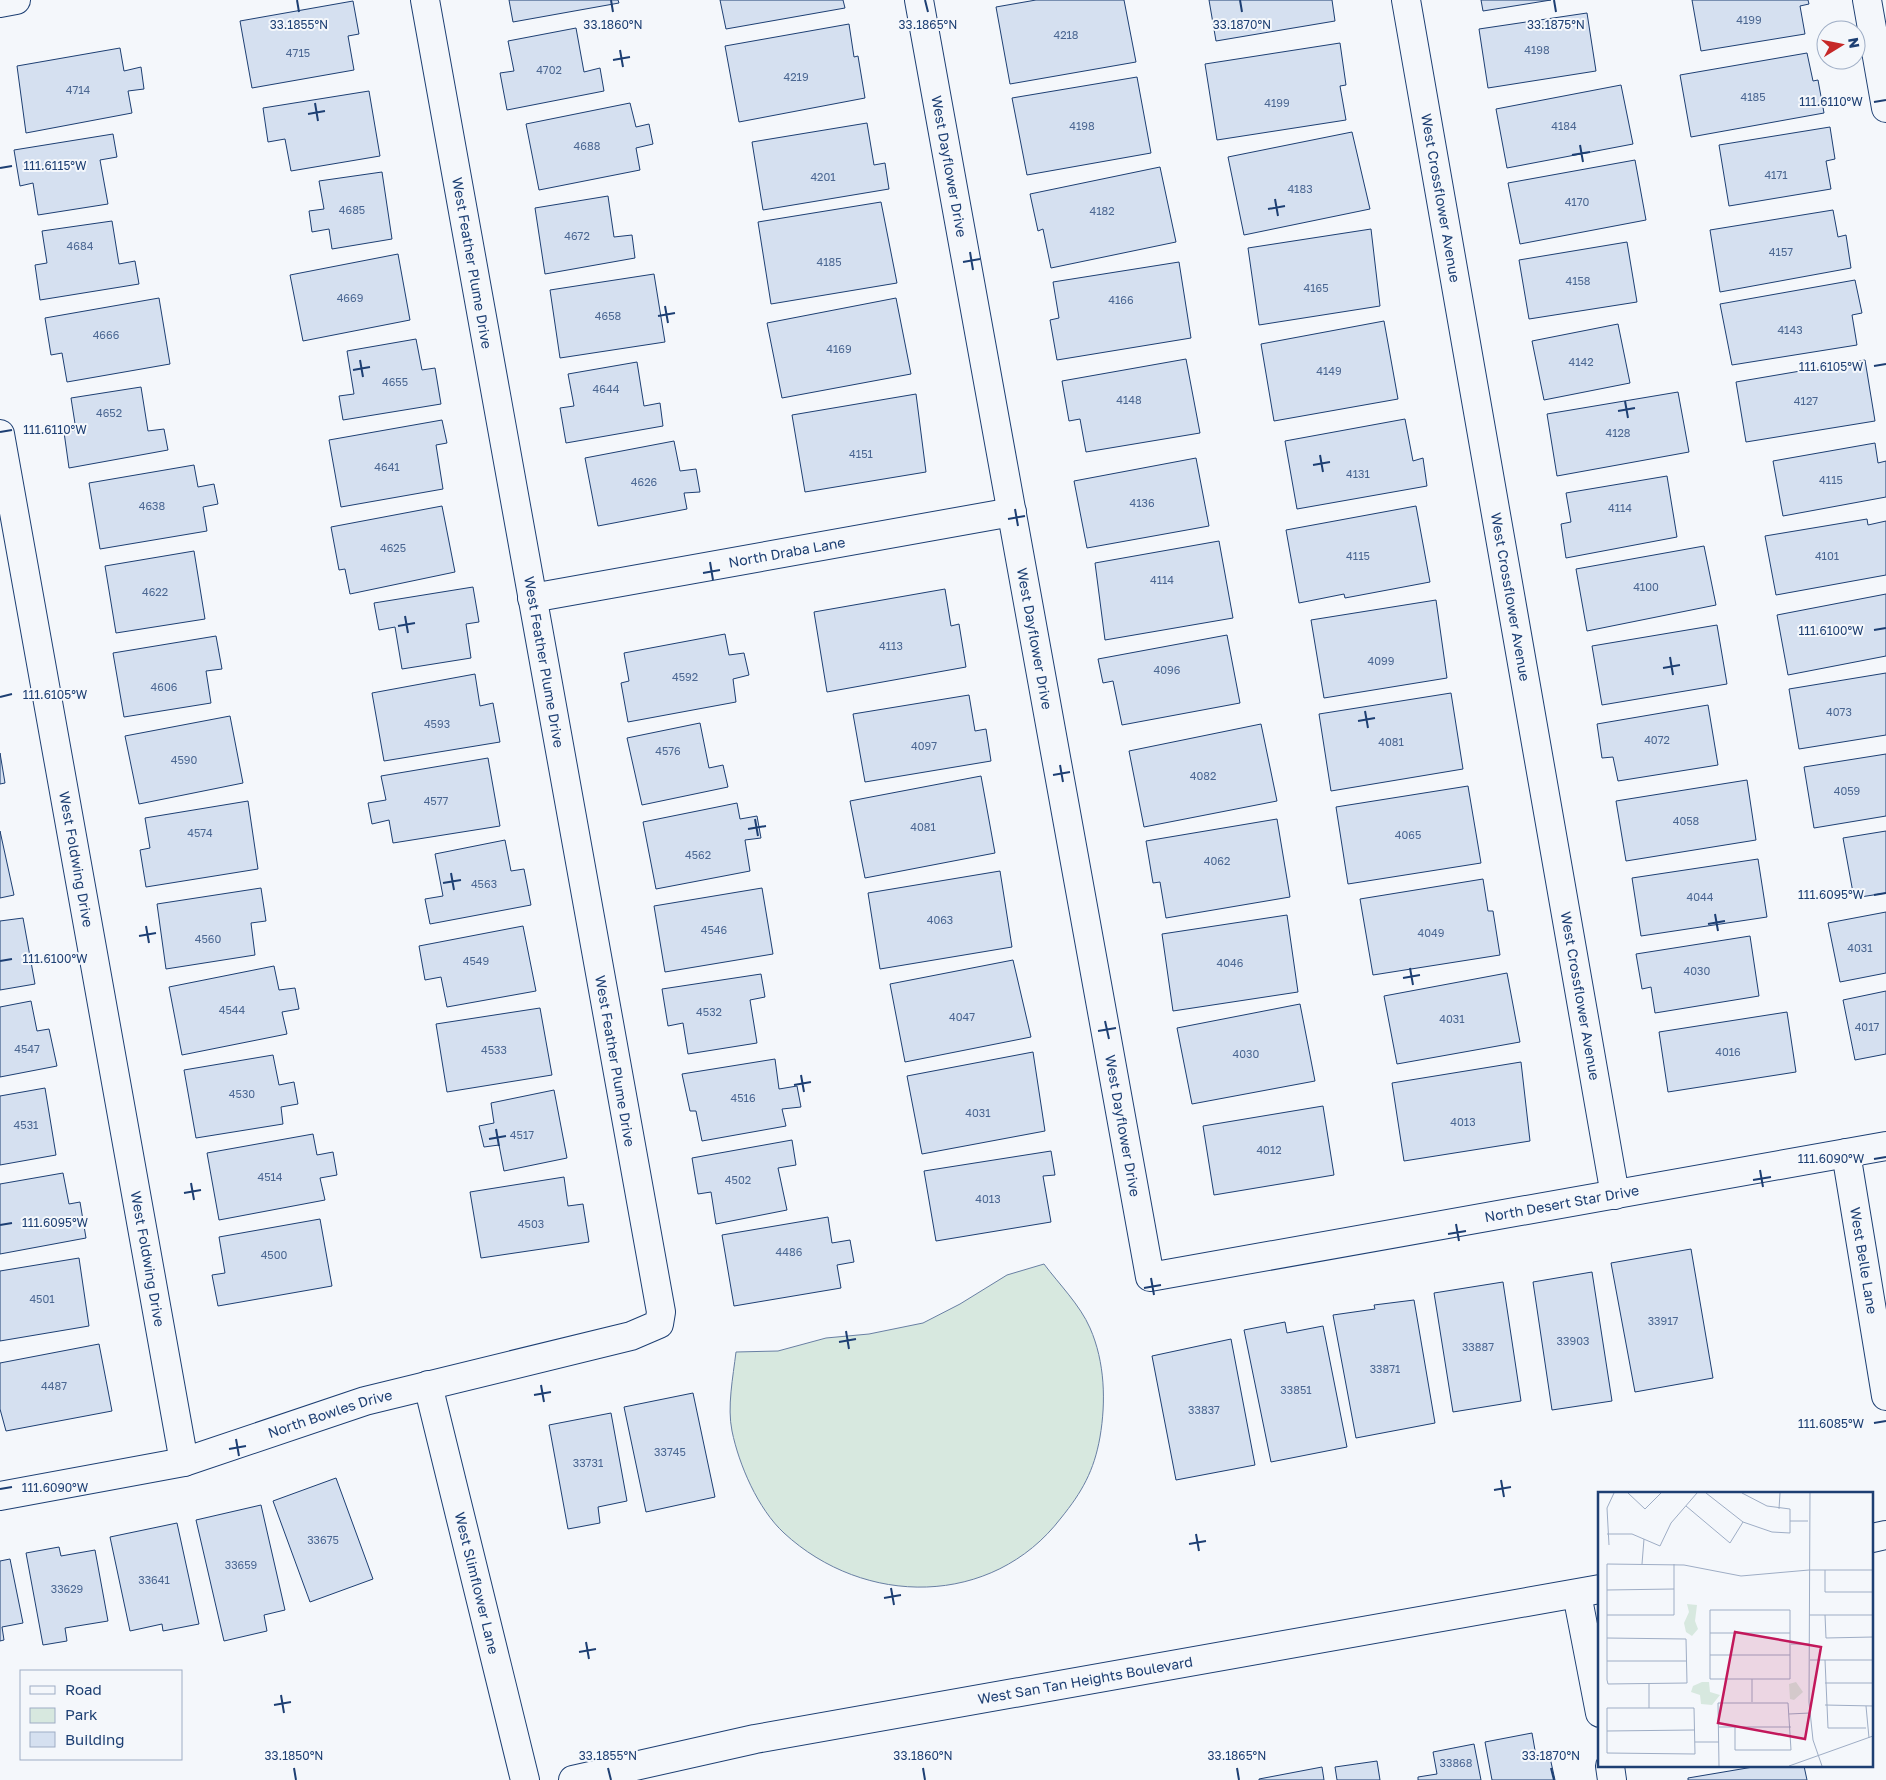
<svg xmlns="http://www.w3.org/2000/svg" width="1886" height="1780" font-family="'Golos Text',sans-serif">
  <rect width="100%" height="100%" fill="#f4f7fb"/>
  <path fill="#d7e8df" stroke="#687fa3" d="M1044,1264C1059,1284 1080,1305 1090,1328C1105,1362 1106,1402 1100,1437C1094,1471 1082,1492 1061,1518C992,1608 864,1607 784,1533C758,1509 739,1465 732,1431C727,1407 733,1377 736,1352L778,1351L826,1338L869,1334L923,1323L960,1304L1007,1275Z"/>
  <path fill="#d5e0f0" stroke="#1d3f73" d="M509,0H618L619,3L513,22Z
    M720,0H843L845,8L726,29Z
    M1036,0H1124L1136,62L1010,84L996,7Z
    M1209,0H1332L1335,21L1216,41Z
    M1481,0H1551L1483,11Z
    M1692,0H1808L1809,4L1800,6L1805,34L1701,51Z
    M353,1L359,34L348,36L354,70L252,88L240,21Z
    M1587,13L1596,71L1488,88L1479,29Z
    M849,24L854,57L858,56L865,98L739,122L725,46Z
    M576,28L584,72L600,68L604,91L507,110L500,73L514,71L508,41Z
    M1340,43L1346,85L1340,86L1346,120L1217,140L1205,64Z
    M120,48L124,71L141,67L144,89L128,91L132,113L26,133L17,66Z
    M1807,53L1813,81L1818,80L1824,113L1691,137L1680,75Z
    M1137,77L1151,153L1027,175L1012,98Z
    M1621,85L1633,144L1507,168L1496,109Z
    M369,91L380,156L291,171L285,139L268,142L263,108Z
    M630,103L636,127L649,124L653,144L636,148L640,170L539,190L526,124Z
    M867,123L874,165L885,163L889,189L763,210L752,142Z
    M1830,127L1835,159L1826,161L1831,189L1729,206L1719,145Z
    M1352,132L1370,209L1244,235L1228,157Z
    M113,134L117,157L100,160L108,204L38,215L33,183L20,186L14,150Z
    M1635,160L1646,220L1520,244L1508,183Z
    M1160,167L1176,242L1051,268L1043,229L1038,231L1030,194Z
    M382,172L392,239L332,249L329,229L312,232L309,211L324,209L319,181Z
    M608,196L614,237L632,235L635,258L545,274L535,208Z
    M881,202L897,283L771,304L758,222Z
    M1833,210L1838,237L1846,235L1851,268L1720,292L1710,230Z
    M112,221L119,264L135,261L139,284L40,300L35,265L47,263L42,231Z
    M1371,229L1380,306L1259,325L1248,248Z
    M1627,242L1637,302L1529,319L1519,260Z
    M398,254L410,320L303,341L290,275Z
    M1179,262L1191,338L1057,360L1050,320L1059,318L1053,282Z
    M654,274L665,342L560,358L550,290Z
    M1855,280L1862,313L1852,315L1857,345L1732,365L1720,304Z
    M159,298L170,364L67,382L62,353L51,355L45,318Z
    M896,298L911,374L782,398L767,323Z
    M1384,321L1398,399L1274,421L1261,344Z
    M1618,324L1630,383L1544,400L1532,341Z
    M416,339L422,370L435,368L441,404L343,420L339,396L354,394L347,351Z
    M1186,359L1200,433L1086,452L1080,419L1069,421L1062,381Z
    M1865,360L1875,421L1746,442L1736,382Z
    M637,362L644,406L660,403L663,426L566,443L560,408L574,406L568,374Z
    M141,387L148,431L164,429L168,450L69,468L64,432L76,430L71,398Z
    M1678,392L1689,452L1557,476L1547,414Z
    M916,394L926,472L805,492L792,415Z
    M1405,419L1413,461L1423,458L1427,486L1297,509L1285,441Z
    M442,420L447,443L436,445L443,489L341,507L329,440Z
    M674,441L680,471L696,469L700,492L684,493L687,509L598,526L585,458Z
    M1875,443L1878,463L1886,461V497L1783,516L1773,461Z
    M1196,458L1209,526L1087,548L1074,481Z
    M194,465L198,487L214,484L218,504L203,507L207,531L100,549L89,483Z
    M1667,476L1677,537L1566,558L1561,524L1571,522L1566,493Z
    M442,506L455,572L350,594L345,569L339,570L331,527Z
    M1416,506L1430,582L1345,598L1344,594L1299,603L1286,530Z
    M1867,519L1868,525L1886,521V575L1776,595L1765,536Z
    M1219,541L1233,618L1105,640L1095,563Z
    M1704,546L1716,605L1587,631L1576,569Z
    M194,551L205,619L116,633L105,566Z
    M473,587L479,622L466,624L471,658L402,669L395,627L379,630L374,603Z
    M945,589L951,626L959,624L966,667L827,692L814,612Z
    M1886,594V656L1788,675L1777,615Z
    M1436,600L1447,678L1324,698L1311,620Z
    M1717,625L1727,684L1602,705L1592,646Z
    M725,634L729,655L744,653L749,675L733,679L736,702L628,722L621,683L629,681L624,653Z
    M1227,635L1240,703L1122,725L1113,681L1103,683L1098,659Z
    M216,636L222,669L206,671L211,703L124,717L113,653Z
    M1886,673V735L1799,749L1789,689Z
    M475,674L480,706L493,703L500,742L384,761L372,693Z
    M1451,693L1463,769L1331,791L1319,714Z
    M969,695L975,731L986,729L991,761L865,782L853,714Z
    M1708,705L1718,765L1618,781L1613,757L1602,758L1597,724Z
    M230,716L243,783L139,804L125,736Z
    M700,723L709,768L723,765L728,787L642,805L627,738Z
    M1261,724L1277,801L1144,827L1129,751Z
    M0,753L5,783L0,784Z
    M1886,754V816L1814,828L1804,767Z
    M488,758L500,826L393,843L389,820L372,824L368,803L386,800L381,776Z
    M981,776L995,853L865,878L850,801Z
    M1747,780L1756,840L1626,861L1616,801Z
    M1468,786L1481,863L1348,884L1336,807Z
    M248,801L258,869L146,887L140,850L150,848L145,818Z
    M737,803L740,819L757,816L761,838L745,840L750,871L656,889L643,822Z
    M1277,819L1290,897L1166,918L1160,882L1153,883L1146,841Z
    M0,831L14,895L0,898Z
    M1886,831V893L1854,898L1843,838Z
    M505,840L511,871L524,869L531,905L430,924L425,899L443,896L435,854Z
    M1758,859L1767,917L1641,936L1632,878Z
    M1000,871L1012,947L880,969L868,893Z
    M1483,879L1488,911H1493L1500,955L1373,975L1360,899Z
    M261,888L266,921L251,923L255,955L166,969L157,904Z
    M762,888L773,954L665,972L654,906Z
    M1886,912V973L1840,982L1828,923Z
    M1287,915L1298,992L1173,1011L1162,934Z
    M23,918L35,984L0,990V921Z
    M523,926L536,991L447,1007L441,977L425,980L419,946Z
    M1750,936L1759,996L1655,1013L1651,987L1642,989L1636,954Z
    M1013,960L1031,1037L905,1062L890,984Z
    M274,966L279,990L295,988L299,1009L282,1012L287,1034L182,1055L169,987Z
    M1507,973L1520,1042L1397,1064L1384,996Z
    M761,974L765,997L750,1000L757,1043L688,1054L683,1023L668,1026L662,989Z
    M1886,991V1054L1855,1060L1843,1000Z
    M31,1001L37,1031L49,1029L57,1066L0,1077V1007Z
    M1300,1004L1315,1081L1192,1104L1177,1028Z
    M540,1008L552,1075L447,1092L436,1024Z
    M1787,1012L1796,1072L1668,1092L1659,1032Z
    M1033,1052L1045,1131L922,1154L907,1076Z
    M273,1055L279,1085L294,1082L298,1104L281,1107L283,1124L196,1138L184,1070Z
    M775,1059L779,1089L797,1086L801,1107L782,1109L786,1126L702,1141L696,1111H690L682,1074Z
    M1521,1062L1530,1141L1404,1161L1392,1083Z
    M45,1088L56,1155L0,1165V1096Z
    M554,1090L567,1158L504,1171L499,1145L484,1147L479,1126L494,1123L491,1103Z
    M1323,1106L1334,1175L1214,1195L1203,1126Z
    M313,1134L317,1155L333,1152L337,1175L320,1178L325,1200L219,1220L207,1153Z
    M792,1140L796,1165L778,1168L787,1210L716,1224L711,1192L698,1194L692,1158Z
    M1051,1151L1055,1175L1043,1176L1051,1222L936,1241L924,1171Z
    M63,1173L69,1204L80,1202L86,1238L0,1254V1184Z
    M564,1177L568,1206L583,1204L589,1242L481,1258L470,1192Z
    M828,1217L832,1243L850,1240L854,1262L837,1265L841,1288L734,1306L722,1235Z
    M320,1219L332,1286L218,1306L212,1275L225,1273L219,1237Z
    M1691,1249L1713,1378L1635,1392L1611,1263Z
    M79,1258L89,1326L0,1341V1271Z
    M1592,1272L1612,1401L1552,1410L1533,1282Z
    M1503,1282L1521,1401L1453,1412L1434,1293Z
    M1414,1300L1435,1423L1356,1438L1333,1315L1375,1309L1374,1305Z
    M1285,1322L1287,1333L1323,1326L1347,1447L1271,1462L1244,1330Z
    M1231,1339L1255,1465L1176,1480L1152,1356Z
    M99,1344L112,1411L6,1431L0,1409V1363Z
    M693,1393L715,1497L646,1512L624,1407Z
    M611,1413L627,1501L598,1507L600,1523L568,1529L549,1425Z
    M336,1478L373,1579L310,1602L273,1501Z
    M261,1505L285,1610L264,1615L267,1631L224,1641L196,1520Z
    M177,1523L199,1624L163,1631L162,1624L130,1631L110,1537Z
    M59,1547L61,1556L95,1550L108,1621L65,1628L67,1641L43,1645L26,1553Z
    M10,1559L23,1623L2,1627L4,1640L0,1641V1561Z
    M1532,1733L1536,1756L1549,1753L1555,1780H1492L1485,1742Z
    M1474,1744L1481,1780H1418V1777L1437,1774L1433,1752Z
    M1377,1761L1380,1780H1337L1335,1767Z
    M1759,1766H1804L1807,1780H1688V1778Z
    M1322,1767L1324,1780H1259V1779Z"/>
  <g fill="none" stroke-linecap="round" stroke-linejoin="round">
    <defs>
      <g id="minor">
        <path id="s1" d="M919,0L1150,1277L1886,1146"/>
        <path id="s2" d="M1406,0L1615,1195"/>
        <path d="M1867,0L1886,108"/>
        <path d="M0,3L16,0"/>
        <path id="s3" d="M0,434L184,1462"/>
        <path id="s4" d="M532,598L1012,512"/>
        <path id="s5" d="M1846,1153L1886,1396"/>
        <path id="s6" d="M428,1385L525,1780"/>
        <path id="s7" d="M0,1496L184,1462L365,1401L631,1336L659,1324L661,1312L425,0"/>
        <path d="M1872,1538L1886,1535"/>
        <path d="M1577,1594L1600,1713"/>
        <path d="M1610,1766L1612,1780"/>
        <path id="s8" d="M573,1780L755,1739L1600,1589"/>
      </g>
    </defs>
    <use href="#minor" stroke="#1d3f73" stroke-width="30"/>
    <use href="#minor" stroke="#f4f7fb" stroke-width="28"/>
  </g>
  <path fill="none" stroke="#1d3f73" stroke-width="2" d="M297,0L299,12M611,0L613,12M925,0L928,12M1240,0L1242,12M1554,0L1556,12M620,50L623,67M613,60L630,57M1874,102L1886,100M315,103L318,121M308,114L325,111M1580,145L1583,162M1572,155L1590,152M0,168L12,166M1275,199L1278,216M1268,209L1285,206M970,252L973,270M963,262L980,259M665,306L668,323M658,316L675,313M360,360L363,377M1874,366L1886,364M353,370L370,367M1625,401L1628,418M1618,411L1635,408M0,432L12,430M1320,455L1323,472M1313,465L1330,462M1015,509L1018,526M1008,519L1025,516M710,562L713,580M703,573L720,570M405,616L408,633M398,626L415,623M1874,630L1886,628M1670,657L1673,675M1663,668L1680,665M0,697L12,694M1365,711L1368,728M1358,721L1375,718M1060,765L1063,782M1053,775L1070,772M755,819L758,836M748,829L766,826M451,873L454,890M443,883L461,880M1874,895L1886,893M1715,914L1718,931M1708,924L1725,921M146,926L149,943M139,936L156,933M0,961L12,959M1410,968L1413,985M1403,978L1420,975M1105,1021L1109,1039M1098,1031L1116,1028M801,1075L804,1092M794,1085L811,1082M496,1129L499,1146M489,1139L506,1136M1874,1159L1886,1157M1760,1170L1763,1187M1753,1180L1771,1177M191,1183L194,1200M184,1193L201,1190M1456,1224L1459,1241M0,1225L12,1223M1448,1234L1466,1231M1151,1278L1154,1295M1144,1288L1161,1285M846,1331L849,1349M839,1342L856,1339M541,1385L544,1402M534,1395L551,1392M1874,1423L1886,1421M236,1439L239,1456M229,1449L246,1446M1501,1480L1504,1497M0,1489L12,1487M1494,1490L1511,1487M1196,1534L1199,1551M1189,1544L1206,1541M891,1588L894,1605M884,1598L901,1595M586,1642L589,1659M579,1652L596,1649M281,1695L284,1713M274,1705L291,1702M294,1768L296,1780M608,1768L611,1780M923,1768L925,1780M1237,1768L1239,1780M1551,1768L1554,1780"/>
  <g text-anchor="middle" stroke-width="4" stroke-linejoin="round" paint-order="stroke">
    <g font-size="11" fill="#4b6792">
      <text x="1749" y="24">4199</text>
      <text x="1066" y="39">4218</text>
      <text x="1537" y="54">4198</text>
      <text x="298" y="57">4715</text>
      <text x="549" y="74">4702</text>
      <text x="796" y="81">4219</text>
      <text x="78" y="94">4714</text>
      <text x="1753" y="101">4185</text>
      <text x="1277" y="107">4199</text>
      <text x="1082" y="130">4198</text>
      <text x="1564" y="130">4184</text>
      <text x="587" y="150">4688</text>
      <text x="1776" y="179">4171</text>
      <text x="823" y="181">4201</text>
      <text x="1300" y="193">4183</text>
      <text x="1577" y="206">4170</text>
      <text x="352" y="214">4685</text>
      <text x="1102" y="215">4182</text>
      <text x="577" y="240">4672</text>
      <text x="80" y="250">4684</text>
      <text x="1781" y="256">4157</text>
      <text x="829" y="266">4185</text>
      <text x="1578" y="285">4158</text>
      <text x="1316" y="292">4165</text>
      <text x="350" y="302">4669</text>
      <text x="1121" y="304">4166</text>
      <text x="608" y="320">4658</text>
      <text x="1790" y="334">4143</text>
      <text x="106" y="339">4666</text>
      <text x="839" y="353">4169</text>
      <text x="1581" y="366">4142</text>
      <text x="1329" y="375">4149</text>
      <text x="395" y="386">4655</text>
      <text x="606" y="393">4644</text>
      <text x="1129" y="404">4148</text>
      <text x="1806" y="405">4127</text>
      <text x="109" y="417">4652</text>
      <text x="1618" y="437">4128</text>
      <text x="861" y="458">4151</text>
      <text x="387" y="471">4641</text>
      <text x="1358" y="478">4131</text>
      <text x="1831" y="484">4115</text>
      <text x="644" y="486">4626</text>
      <text x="1142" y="507">4136</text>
      <text x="152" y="510">4638</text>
      <text x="1620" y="512">4114</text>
      <text x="393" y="552">4625</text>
      <text x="1358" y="560">4115</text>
      <text x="1827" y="560">4101</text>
      <text x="1162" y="584">4114</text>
      <text x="1646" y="591">4100</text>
      <text x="155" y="596">4622</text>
      <text x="891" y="650">4113</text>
      <text x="1381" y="665">4099</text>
      <text x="1167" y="674">4096</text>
      <text x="685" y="681">4592</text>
      <text x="164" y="691">4606</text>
      <text x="1839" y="716">4073</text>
      <text x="437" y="728">4593</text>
      <text x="1657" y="744">4072</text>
      <text x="1391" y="746">4081</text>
      <text x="924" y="750">4097</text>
      <text x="668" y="755">4576</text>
      <text x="184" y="764">4590</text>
      <text x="1203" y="780">4082</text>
      <text x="1847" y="795">4059</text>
      <text x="436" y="805">4577</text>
      <text x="1686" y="825">4058</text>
      <text x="923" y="831">4081</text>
      <text x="200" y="837">4574</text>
      <text x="1408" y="839">4065</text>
      <text x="698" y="859">4562</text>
      <text x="1217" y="865">4062</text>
      <text x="484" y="888">4563</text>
      <text x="1700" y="901">4044</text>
      <text x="940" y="924">4063</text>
      <text x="714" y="934">4546</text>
      <text x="1431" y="937">4049</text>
      <text x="208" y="943">4560</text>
      <text x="1860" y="952">4031</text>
      <text x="476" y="965">4549</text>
      <text x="1230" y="967">4046</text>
      <text x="1697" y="975">4030</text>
      <text x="232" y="1014">4544</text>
      <text x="709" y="1016">4532</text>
      <text x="962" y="1021">4047</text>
      <text x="1452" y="1023">4031</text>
      <text x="1867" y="1031">4017</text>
      <text x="27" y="1053">4547</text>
      <text x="494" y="1054">4533</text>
      <text x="1728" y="1056">4016</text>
      <text x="1246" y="1058">4030</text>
      <text x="242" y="1098">4530</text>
      <text x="743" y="1102">4516</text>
      <text x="978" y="1117">4031</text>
      <text x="1463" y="1126">4013</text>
      <text x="26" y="1129">4531</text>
      <text x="522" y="1139">4517</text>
      <text x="1269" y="1154">4012</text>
      <text x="270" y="1181">4514</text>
      <text x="738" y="1184">4502</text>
      <text x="988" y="1203">4013</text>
      <text x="531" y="1228">4503</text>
      <text x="789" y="1256">4486</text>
      <text x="274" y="1259">4500</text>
      <text x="42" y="1303">4501</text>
      <text x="1663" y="1325">33917</text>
      <text x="1573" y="1345">33903</text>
      <text x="1478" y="1351">33887</text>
      <text x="1385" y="1373">33871</text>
      <text x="54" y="1390">4487</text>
      <text x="1296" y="1394">33851</text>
      <text x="1204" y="1414">33837</text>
      <text x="670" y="1456">33745</text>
      <text x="588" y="1467">33731</text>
      <text x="323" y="1544">33675</text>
      <text x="241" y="1569">33659</text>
      <text x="154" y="1584">33641</text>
      <text x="67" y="1593">33629</text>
      <text x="1456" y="1767">33868</text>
    </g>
    <g font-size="14" fill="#1d3f73" stroke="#f4f7fb">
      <text dy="5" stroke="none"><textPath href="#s1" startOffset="169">West Dayflower Drive</textPath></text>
      <text dy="5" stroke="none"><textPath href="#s2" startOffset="201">West Crossflower Avenue</textPath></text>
      <text transform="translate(472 263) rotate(80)" y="5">West Feather Plume Drive</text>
      <text dy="5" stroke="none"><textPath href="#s4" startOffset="259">North Draba Lane</textPath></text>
      <text dy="5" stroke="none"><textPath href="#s2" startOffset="606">West Crossflower Avenue</textPath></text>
      <text dy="5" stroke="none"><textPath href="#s1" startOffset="649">West Dayflower Drive</textPath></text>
      <text transform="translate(544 662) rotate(80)" y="5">West Feather Plume Drive</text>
      <text dy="5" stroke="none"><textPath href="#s3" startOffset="432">West Foldwing Drive</textPath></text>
      <text dy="5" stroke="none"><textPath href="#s2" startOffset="1011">West Crossflower Avenue</textPath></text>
      <text transform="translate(615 1061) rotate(80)" y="5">West Feather Plume Drive</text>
      <text dy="5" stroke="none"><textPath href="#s1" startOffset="1144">West Dayflower Drive</textPath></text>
      <text dy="5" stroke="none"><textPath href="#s1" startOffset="1716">North Desert Star Drive</textPath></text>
      <text dy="5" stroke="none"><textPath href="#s3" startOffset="838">West Foldwing Drive</textPath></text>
      <text dy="5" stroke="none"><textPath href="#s5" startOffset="109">West Belle Lane</textPath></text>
      <text dy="5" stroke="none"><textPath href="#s7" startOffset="341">North Bowles Drive</textPath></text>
      <text dy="5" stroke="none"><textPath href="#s6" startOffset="204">West Slimflower Lane</textPath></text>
      <text dy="5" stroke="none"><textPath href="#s8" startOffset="522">West San Tan Heights Boulevard</textPath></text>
    </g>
  </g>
  <g transform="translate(1598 1492)">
    <rect width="275" height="275" fill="#f4f7fb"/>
    <path d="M89,112L99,113L97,129L100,137L94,144L88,140L86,131L91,120ZM104,190H111L112,200L122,203L114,213L103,212L102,203L93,200L95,194ZM198,190L205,200L196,208L192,207L191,192Z" fill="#d7e8df"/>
    <path fill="none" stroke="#9eadc5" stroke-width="1" d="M30,1L47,17L63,1M108,1L145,30L174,40L192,41V17L169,14L144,1M212,1L211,210L215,248L224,274M88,14L132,51L145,30M181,17L182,1M192,29H210M9,42H34L62,54L73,31L99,1M11,53L9,16L16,1M44,72L46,47M227,78V100H275M9,98L76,97M112,118H192V187H112ZM9,123H76V72M211,123H275M227,123L228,146L275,145M112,141H192M9,146L88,147L89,191L10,192L9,188V72L86,73L143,84L211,78H275M193,152H211M112,163H192M212,168H275M227,168L230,236H268M9,169H89M154,187V210M227,191H275M227,213L275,214M268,214L271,246M9,216H96L97,262L9,261ZM51,216V192M191,222L212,221M121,235H193M9,239L96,238M97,250H121M121,274L120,211H190L193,258H137V235M191,274L275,244"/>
    <path fill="#c2185b" fill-opacity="0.15" stroke="#c2185b" stroke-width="2.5" d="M137,140L223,155L207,247L120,231Z"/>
    <rect width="275" height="275" fill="none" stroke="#1d3f73" stroke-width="2.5"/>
  </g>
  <g font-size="12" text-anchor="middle" fill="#1d3f73" stroke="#f4f7fb" stroke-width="4" stroke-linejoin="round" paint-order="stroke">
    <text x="299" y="29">33.1855°N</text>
    <text x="613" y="29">33.1860°N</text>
    <text x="928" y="29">33.1865°N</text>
    <text x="1242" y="29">33.1870°N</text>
    <text x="1556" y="29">33.1875°N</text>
    <text x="1831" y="106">111.6110°W</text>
    <text x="55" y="170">111.6115°W</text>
    <text x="1831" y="371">111.6105°W</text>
    <text x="55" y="434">111.6110°W</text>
    <text x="1831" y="635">111.6100°W</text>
    <text x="55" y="699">111.6105°W</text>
    <text x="1831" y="899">111.6095°W</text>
    <text x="55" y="963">111.6100°W</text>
    <text x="1831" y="1163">111.6090°W</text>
    <text x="55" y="1227">111.6095°W</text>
    <text x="1831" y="1428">111.6085°W</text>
    <text x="55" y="1492">111.6090°W</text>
    <text x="294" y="1760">33.1850°N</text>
    <text x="608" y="1760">33.1855°N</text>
    <text x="923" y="1760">33.1860°N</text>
    <text x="1237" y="1760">33.1865°N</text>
    <text x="1551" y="1760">33.1870°N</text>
  </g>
  <rect x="20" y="1670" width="162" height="90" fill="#f4f7fb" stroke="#9eadc5"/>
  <rect x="30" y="1686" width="25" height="8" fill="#f4f7fb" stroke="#9eadc5"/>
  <text x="65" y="1695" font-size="15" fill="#1d3f73">Road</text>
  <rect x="30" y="1708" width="25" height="15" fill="#d7e8df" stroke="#9eadc5"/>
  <text x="65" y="1720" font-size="15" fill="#1d3f73">Park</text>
  <rect x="30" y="1732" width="25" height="15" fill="#d5e0f0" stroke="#9eadc5"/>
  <text x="65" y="1745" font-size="15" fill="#1d3f73">Building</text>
  <g transform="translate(1841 45) rotate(80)"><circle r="24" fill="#f4f7fb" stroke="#9eadc5"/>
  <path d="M0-4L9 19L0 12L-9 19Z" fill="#c62828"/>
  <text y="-8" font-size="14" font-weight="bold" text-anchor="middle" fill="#1d3f73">N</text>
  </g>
</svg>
